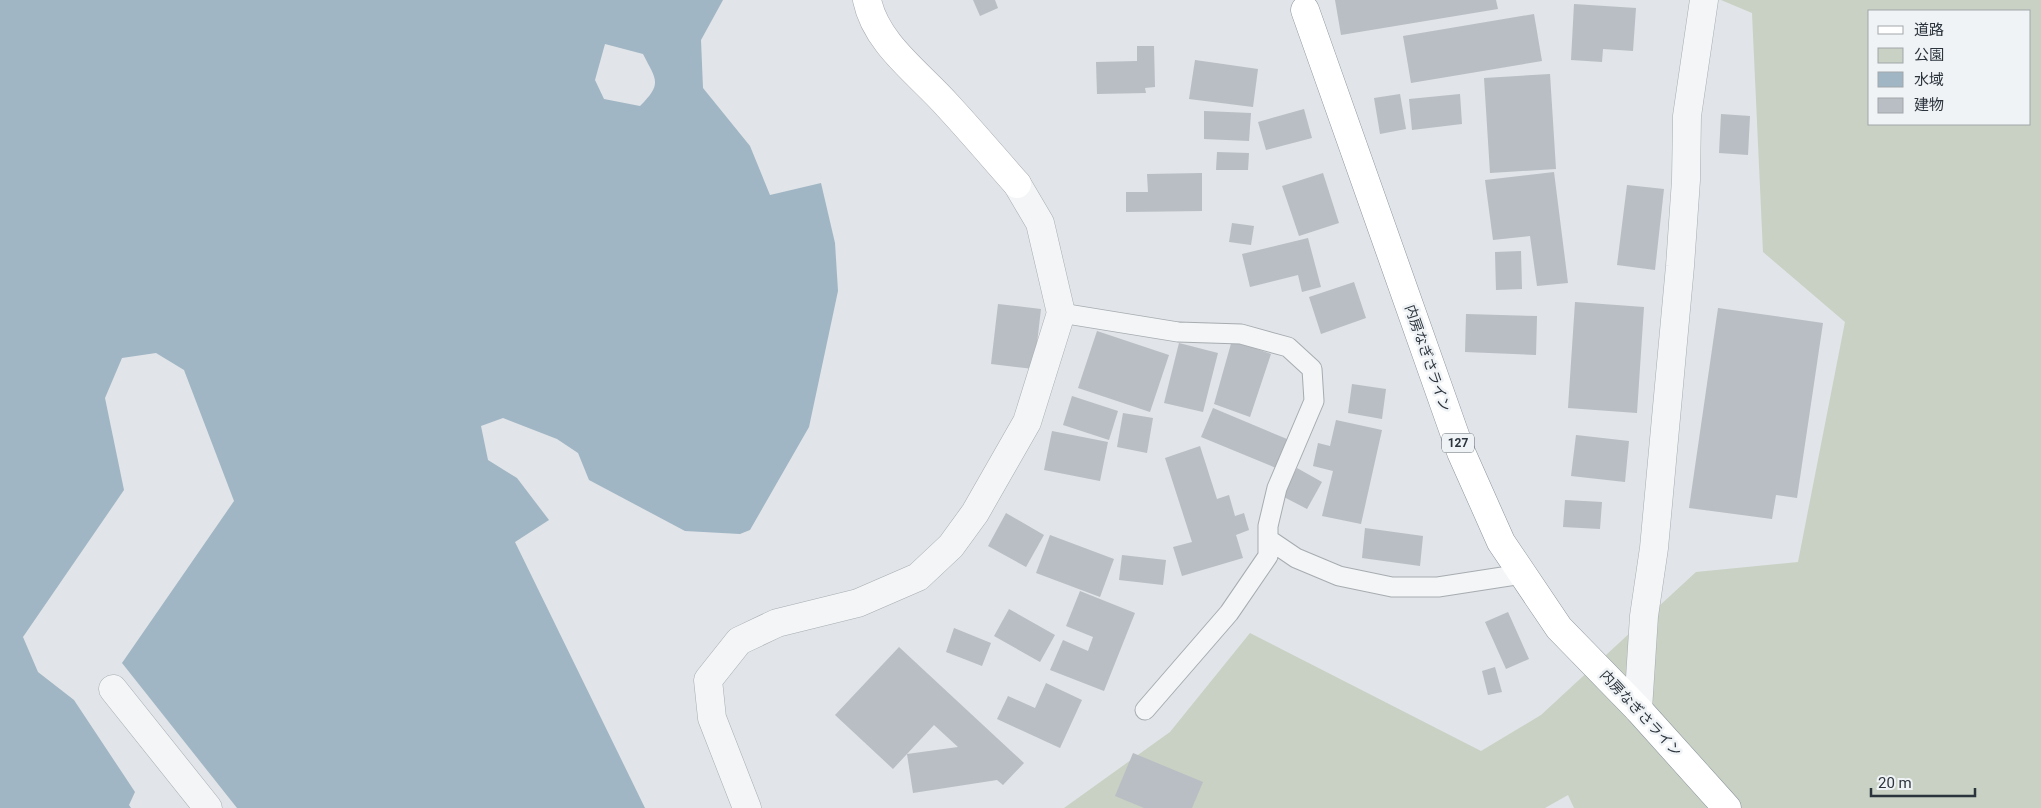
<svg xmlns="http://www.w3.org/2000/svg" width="2041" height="808" font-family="Roboto,'Noto Sans JP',sans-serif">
  <rect width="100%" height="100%" fill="#e1e4e8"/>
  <path fill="#c8d1c3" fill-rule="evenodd" d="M1721,0H2041V808H1574L1568,795L1545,808H1064L1170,732L1250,633L1481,751L1541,715L1696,572L1798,562L1845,322L1763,252L1752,13ZM1870,11H2030V124H1870Z"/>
  <path fill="#a0b6c4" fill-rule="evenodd" d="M0,0H723L701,40L703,88L750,146L770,195L821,183L835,243L838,291L809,427L750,530L740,534L685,531L589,480L578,453L557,439L503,418L481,426L488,460L517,478L549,520L515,542L645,808H237L122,663L234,501L184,370L156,353L122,358L105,398L124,490L23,637L38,672L74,700L135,792L129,805L131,808H0ZM605,44L643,54C656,80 663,83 640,106L604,99L595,80Z"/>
  <path fill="#b8bec4" d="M973,0H995L998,8L980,16Z
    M1335,0H1496L1498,9L1341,35Z
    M1574,4L1636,8L1633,51L1603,49L1602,62L1571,60Z
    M1534,14L1542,61L1411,83L1403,36Z
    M1137,46H1154L1155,87L1145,88L1146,93L1097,94L1096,62L1137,61Z
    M1195,60L1258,69L1253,107L1189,99Z
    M1550,74L1556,169L1490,173L1484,78Z
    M1400,94L1406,129L1380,134L1374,98Z
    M1460,94L1462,124L1412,130L1409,99Z
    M1304,109L1312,138L1266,150L1258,122Z
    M1204,111L1251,113L1249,141L1204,139Z
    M1721,114L1750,116L1748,155L1719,153Z
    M1217,152L1249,153L1248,170H1216Z
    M1554,172L1568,283L1537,286L1530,236L1493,240L1485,180Z
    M1202,173V211L1126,212V192H1148L1147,174Z
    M1323,173L1339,223L1299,236L1282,186Z
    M1627,185L1664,189L1655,270L1617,265Z
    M1232,223L1254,226L1251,245L1229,242Z
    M1308,238L1321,287L1302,292L1298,275L1250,287L1242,254Z
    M1521,251L1522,289L1496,290L1495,252Z
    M1354,282L1366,318L1321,334L1309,297Z
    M1575,302L1644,307L1637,413L1568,408Z
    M998,304L1041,309L1034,369L991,364Z
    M1718,308L1823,323L1797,498L1776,495L1772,519L1689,508Z
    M1466,314L1537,316L1536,355L1465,352Z
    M1097,331L1169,355L1150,412L1078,388Z
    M1232,340L1271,354L1250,417L1214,404Z
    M1179,343L1218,353L1203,412L1164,403Z
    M1352,384L1386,389L1382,419L1348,413Z
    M1072,396L1118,411L1109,440L1063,425Z
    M1213,408L1287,439L1276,468L1201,437Z
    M1123,413L1153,418L1147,453L1117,447Z
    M1336,420L1382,430L1361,524L1322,516L1333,471L1313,466L1318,443L1330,446Z
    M1052,431L1108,442L1100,481L1044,470Z
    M1576,435L1629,441L1625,482L1571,476Z
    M1200,446L1217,499L1229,495L1235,516L1244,513L1249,530L1236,535L1243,558L1182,576L1173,547L1192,542L1165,458Z
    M1297,468L1322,482L1307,509L1282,496Z
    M1565,500L1602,502L1600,529L1563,527Z
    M1006,513L1044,535L1026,567L988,546Z
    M1365,528L1423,536L1420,566L1362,558Z
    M1050,535L1114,559L1100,597L1036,573Z
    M1122,555L1166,560L1163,585L1119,580Z
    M1080,591L1135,613L1104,691L1050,670L1063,640L1088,651L1093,637L1066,626Z
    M1009,609L1055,635L1040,662L994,636Z
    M1508,612L1529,659L1506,669L1485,622Z
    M954,628L991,643L982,666L946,652Z
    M899,647L1024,763L1003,785L997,780L913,793L907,754L958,747L934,725L893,769L835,715Z
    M1495,667L1502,692L1488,695L1482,671Z
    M1046,683L1082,700L1060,748L997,719L1008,696L1035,708Z
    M1133,753L1203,782L1192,808H1144L1115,796Z"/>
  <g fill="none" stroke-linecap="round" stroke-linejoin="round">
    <defs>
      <path id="lane" d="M1061,313L1178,332L1241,334L1288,347L1312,369L1314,401L1277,488L1268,526V556L1229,613L1145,710
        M1268,539L1296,558L1339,576L1392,587H1438L1522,574"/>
      <path id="street" d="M113,689L208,808
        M1638,709L1644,616L1654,548L1680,266L1686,180L1687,116L1704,0
        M747,808L712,718L708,680L739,641L777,623L858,603L918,577L951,546L975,513L1027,422L1061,313L1040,223L1017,184"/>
      <path id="secondary" d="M867,0C876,44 920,74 948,106C972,132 994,158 1017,184"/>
      <path id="highway" d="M1305,10L1461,452L1501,542L1559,628L1638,709L1727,808"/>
    </defs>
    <use href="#lane" stroke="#a7acb1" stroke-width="21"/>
    <use href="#street" stroke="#a7acb1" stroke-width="29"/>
    <use href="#secondary" stroke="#a7acb1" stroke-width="29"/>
    <use href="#highway" stroke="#8a949d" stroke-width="29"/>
    <use href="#lane" stroke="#f3f5f6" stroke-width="19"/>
    <use href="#street" stroke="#f3f5f6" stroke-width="28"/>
    <use href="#secondary" stroke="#fff" stroke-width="28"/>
    <use href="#highway" stroke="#fff" stroke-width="28"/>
  </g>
  <g text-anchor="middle" stroke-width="5" stroke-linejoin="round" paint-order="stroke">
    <rect fill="#f0f3f5" stroke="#666d74" stroke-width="1" x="1442" y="433.5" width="32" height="19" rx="4"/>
    <g font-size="12" font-weight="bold" fill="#2b343d">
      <text x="1458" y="447">127</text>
    </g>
    <g font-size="14" fill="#2b343d" stroke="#f0f3f5">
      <text transform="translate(1428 358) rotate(71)" y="5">内房なぎさライン</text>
      <text transform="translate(1641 713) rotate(47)" y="5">内房なぎさライン</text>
    </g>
  </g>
  <rect x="1868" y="10" width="162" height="115" fill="#f0f3f5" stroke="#a1a7ab"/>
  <rect x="1878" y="26" width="25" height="8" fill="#ffffff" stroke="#a1a7ab"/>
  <text x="1914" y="35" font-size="15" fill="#2b343d">道路</text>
  <rect x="1878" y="48" width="25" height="15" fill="#c8d1c3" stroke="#a1a7ab"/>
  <text x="1914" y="60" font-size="15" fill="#2b343d">公園</text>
  <rect x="1878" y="72" width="25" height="15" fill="#a0b6c4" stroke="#a1a7ab"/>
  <text x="1914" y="85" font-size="15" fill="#2b343d">水域</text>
  <rect x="1878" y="98" width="25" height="15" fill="#b8bec4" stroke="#a1a7ab"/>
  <text x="1914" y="110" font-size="15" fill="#2b343d">建物</text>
  <path d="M1871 788v8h104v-8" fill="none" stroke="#2b343d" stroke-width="2.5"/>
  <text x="1878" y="788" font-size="15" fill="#2b343d" stroke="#f0f3f5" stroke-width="4" paint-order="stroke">20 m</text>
</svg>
